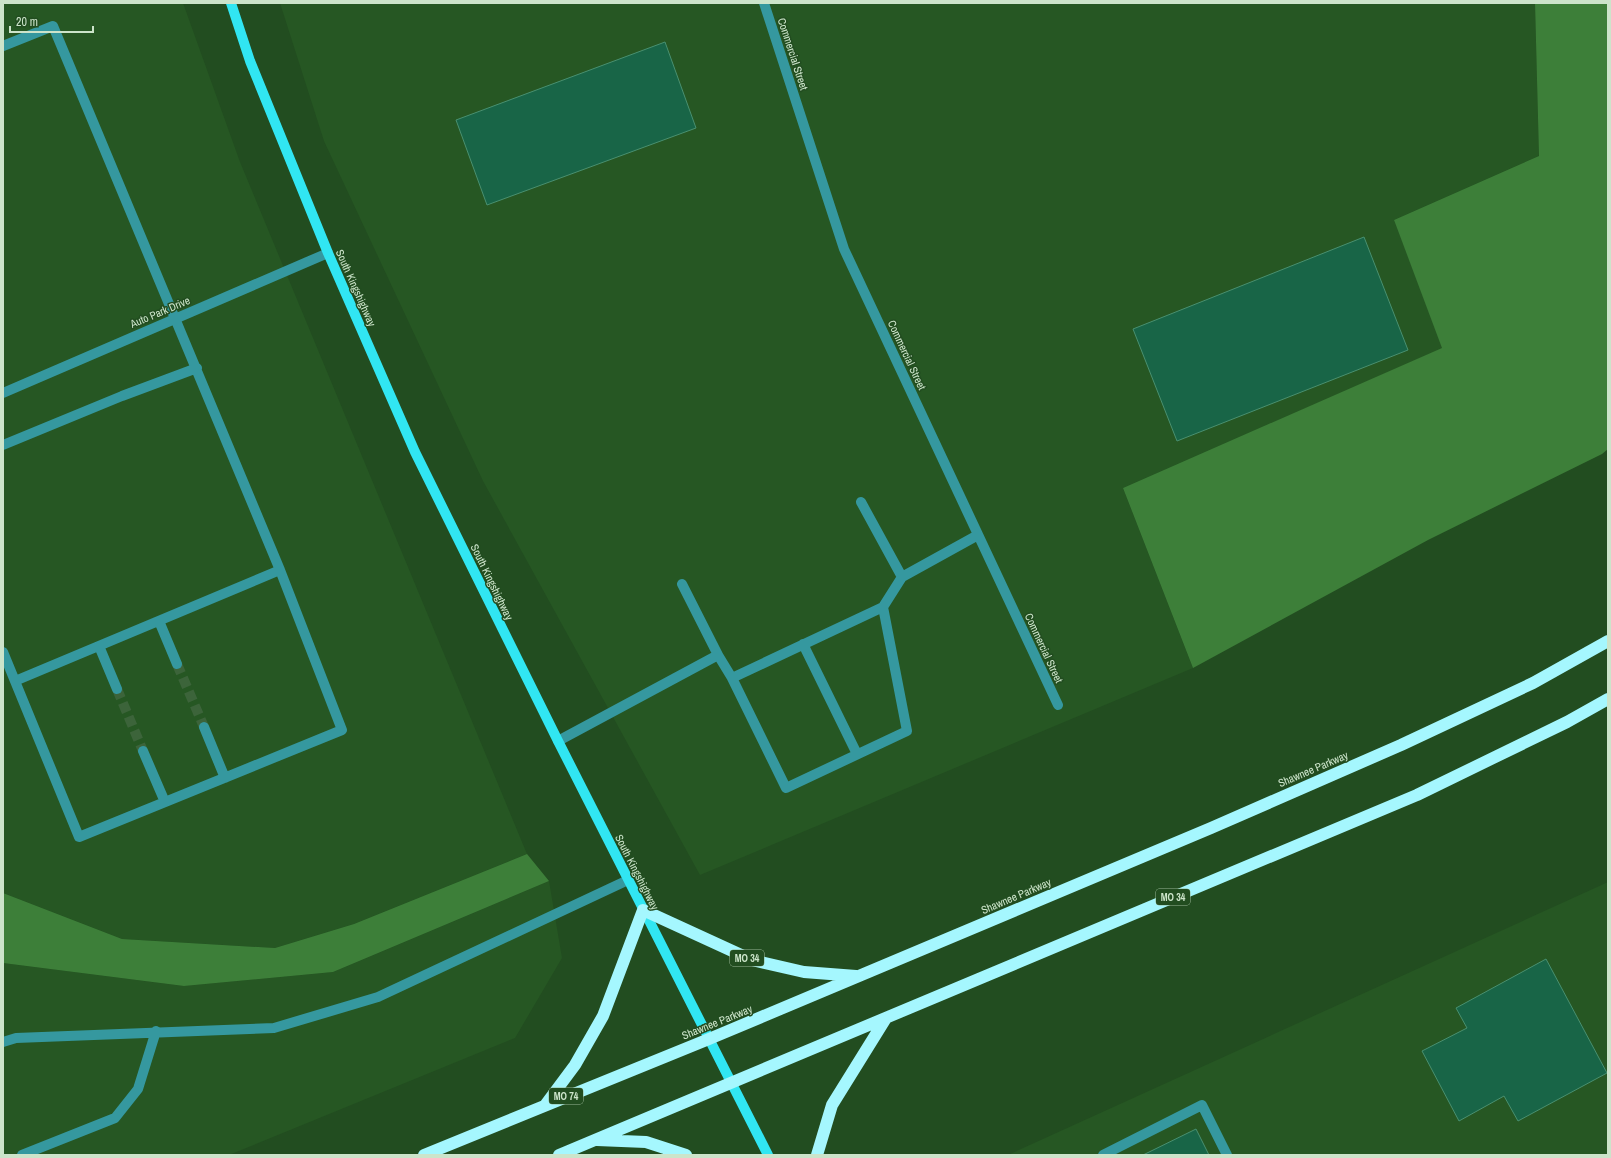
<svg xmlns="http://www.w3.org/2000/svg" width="1611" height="1158" font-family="'Archivo Narrow',sans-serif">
  <rect width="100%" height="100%" fill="#224d20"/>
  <path fill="#265723" d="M3,3H183L240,162L527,854L354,924L275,948L122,939L3,893Z
    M280,3H1535L1539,156L1394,220L1443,348L1123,488L1193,668L700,875L483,481L324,141Z
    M549,881L562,958L515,1038L229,1155H3V963L184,986L333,972Z
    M1608,882V1155H1008L1595,888Z"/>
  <path fill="#3d7f39" d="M1535,3H1608V449L1602,454L1428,540L1193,668L1123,488L1442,348L1394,220L1539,156Z
    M527,854L549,881L333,972L184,986L3,963V893L122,939L275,948L354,924Z"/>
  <path fill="#186547" stroke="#499070" d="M665,42L696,128L487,205L456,120Z
    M1364,237L1408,350L1177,441L1133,329Z
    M1546,959L1607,1073L1518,1121L1504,1096L1459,1121L1422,1051L1467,1028L1456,1008Z
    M1196,1129L1209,1155H1143Z"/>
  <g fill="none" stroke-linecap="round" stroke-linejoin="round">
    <path stroke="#3c643a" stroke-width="10" stroke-dasharray="10 5" stroke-linecap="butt" d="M177,664L204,727
      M117,689L143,751"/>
    <path stroke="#35989f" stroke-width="10" d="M764,3L844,249L1058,705
      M3,46L53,26L280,570L342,730L79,837L3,652
      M3,393L328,253
      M3,445L122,396L197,368
      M861,502L902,577
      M682,584L718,655
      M883,607L902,577L978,535
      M159,621L177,664
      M803,644L857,754
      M99,646L117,689
      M15,681L280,570
      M204,727L225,778
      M558,741L718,655L732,678L786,788L907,731L883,607L732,678
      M143,751L165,802
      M3,1042L16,1038L274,1028L378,997L628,880
      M22,1155L115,1118L138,1089L156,1031
      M1103,1155L1202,1105L1227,1155"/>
    <path stroke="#31e6f2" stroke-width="10" d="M231,3L250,61L328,253L415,452L558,741L768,1155"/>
    <path stroke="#a5f7fe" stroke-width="12" d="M546,1104L575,1065L603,1016L643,910L752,960L804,972L856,976
      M597,1140L646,1142L686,1155
      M424,1155L709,1039L1211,828L1401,745L1533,683L1608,641
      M559,1155L1417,795L1567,722L1608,699
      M817,1155L832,1105L886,1018"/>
  </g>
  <g text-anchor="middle" stroke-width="3" stroke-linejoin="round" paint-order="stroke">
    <g fill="#224d20" stroke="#99b797" stroke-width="1">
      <rect x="1156" y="889" width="34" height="16" rx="3"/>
      <rect x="730" y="950" width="34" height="16" rx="3"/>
      <rect x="549" y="1088" width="34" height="16" rx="3"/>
    </g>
    <g font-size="10" font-weight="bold" fill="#cce4ca">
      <text x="1173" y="901">MO 34</text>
      <text x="747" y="962">MO 34</text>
      <text x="566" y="1100">MO 74</text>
    </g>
    <g font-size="11" fill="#cce4ca" stroke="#224d20">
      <text transform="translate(793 54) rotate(72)" y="4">Commercial Street</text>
      <text transform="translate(356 288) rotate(66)" y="4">South Kingshighway</text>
      <text transform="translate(160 312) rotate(-23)" y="4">Auto Park Drive</text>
      <text transform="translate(907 355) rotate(65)" y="4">Commercial Street</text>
      <text transform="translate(492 582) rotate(64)" y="4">South Kingshighway</text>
      <text transform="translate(1044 648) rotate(65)" y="4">Commercial Street</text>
      <text transform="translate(1313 769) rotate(-23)" y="4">Shawnee Parkway</text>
      <text transform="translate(637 872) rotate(63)" y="4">South Kingshighway</text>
      <text transform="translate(1016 896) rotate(-23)" y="4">Shawnee Parkway</text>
      <text transform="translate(717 1022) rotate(-22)" y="4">Shawnee Parkway</text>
    </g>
  </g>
  <rect width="1611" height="1158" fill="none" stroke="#cce4ca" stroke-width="8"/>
  <path d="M10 26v6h83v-6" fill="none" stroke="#cce4ca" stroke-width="2"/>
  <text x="16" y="26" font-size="12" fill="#cce4ca" stroke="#224d20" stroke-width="3" paint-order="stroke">20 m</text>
</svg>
